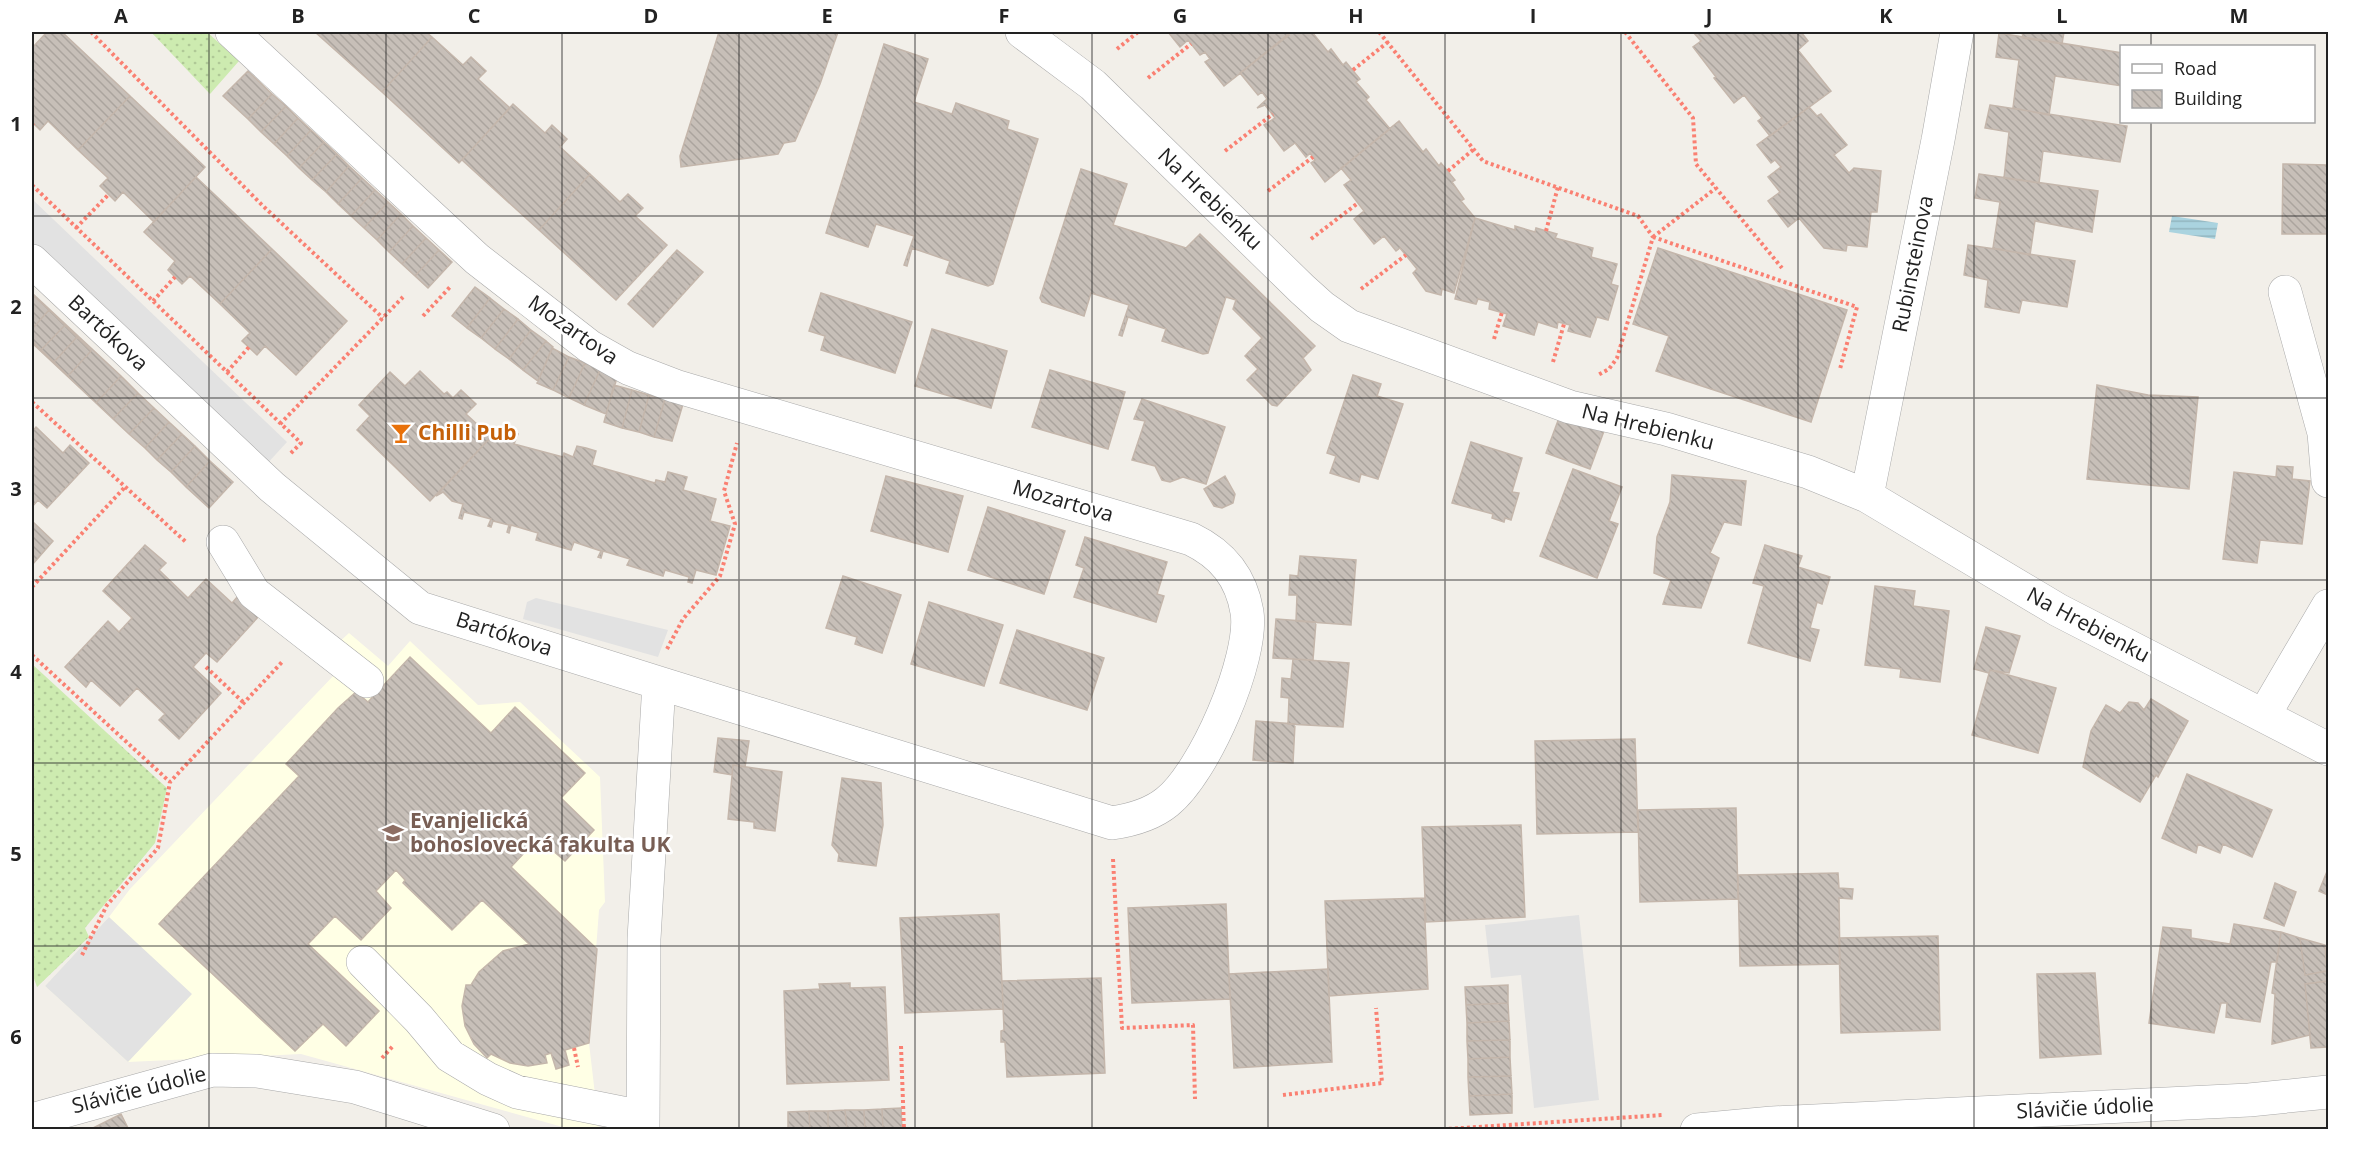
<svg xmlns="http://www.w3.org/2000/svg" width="2360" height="1161" font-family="'Open Sans',sans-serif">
  <defs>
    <pattern id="grass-dots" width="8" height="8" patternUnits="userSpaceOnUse" patternTransform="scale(1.5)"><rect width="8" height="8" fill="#cdebb0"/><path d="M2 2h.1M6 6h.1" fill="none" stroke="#b0c997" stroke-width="1.8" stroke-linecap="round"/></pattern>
    <pattern id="water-rules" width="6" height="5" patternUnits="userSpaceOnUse" patternTransform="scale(1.5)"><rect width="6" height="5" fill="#aad3df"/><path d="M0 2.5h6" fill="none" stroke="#92b5bf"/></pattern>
    <pattern id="building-back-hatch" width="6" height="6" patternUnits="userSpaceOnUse" patternTransform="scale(1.5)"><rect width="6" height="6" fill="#c7bfb8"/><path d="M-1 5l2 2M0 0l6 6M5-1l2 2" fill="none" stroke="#aba49e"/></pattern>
  </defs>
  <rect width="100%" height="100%" fill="#f2efe9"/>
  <path fill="#ffffe5" d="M349,633L388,666L410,641L478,705L520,702L600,777L605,902L599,910L589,1043L599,1129H570L301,1054L128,1062L45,986L109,917L130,889L336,673L321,659Z"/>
  <path fill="url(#grass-dots)" d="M151,32H207L239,61L210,94Z
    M32,664L167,788L155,843L85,928L89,937L37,987L32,973Z"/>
  <path fill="#e2e2e2" d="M32,199L287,442L265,466L32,244Z
    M536,598L668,630L658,657L523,619L527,602Z
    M1579,915L1599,1100L1534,1108L1521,975L1491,978L1485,925Z
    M109,917L192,994L128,1062L45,986Z"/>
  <path fill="url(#water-rules)" d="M2172,216L2218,223L2215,239L2169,232Z"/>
  <path fill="url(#building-back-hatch)" stroke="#c4b6ab" stroke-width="1.5" d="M47,32H62L130,96L78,150L48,121L40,130L32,122L34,108L32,106V48Z
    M315,32H426L432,37L382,92Z
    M719,32H838L820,84L795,141L784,143L778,154L681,167L680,156Z
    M1168,32H1287L1289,35L1224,86L1205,62L1210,59L1205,52L1200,55L1188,40L1180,47Z
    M1291,32H1312L1328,52L1331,49L1343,65L1346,62L1360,79L1356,82L1369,97L1366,100L1390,129L1325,182L1311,163L1315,160L1310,153L1306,157L1295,143L1284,151L1264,125L1275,118L1265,105L1257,108L1267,99L1262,92L1258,95L1240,73Z
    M1693,32H1801L1808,41L1798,50L1831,91L1770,136L1758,121L1762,118L1744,95L1734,103L1714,78L1716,77L1693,47L1701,41Z
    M2022,32H2064L2062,44L2023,38Z
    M1999,33L2122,53V86L2055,76L2049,115L2013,108L2019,60L1996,57Z
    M432,37L463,65L471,57L486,71L478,79L510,108L459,163L382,92Z
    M884,44L928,59L914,102L952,114L956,103L1009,121L1007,129L1038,139L993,284L988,286L946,273L950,261L912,248L907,266L904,265L914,236L876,224L868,247L826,233Z
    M248,71L272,94L248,119L223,96Z
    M272,94L286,106L261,132L248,119Z
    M130,96L205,167L154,222L123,192L115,201L100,186L108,178L78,150Z
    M513,104L545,133L552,125L567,139L560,147L590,174L539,230L462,160Z
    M1990,105L2127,126L2120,162L2043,151L2039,183L2004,178L2009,132L1985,128Z
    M286,106L298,118L274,144L261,132Z
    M1809,107L1817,116L1821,114L1847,145L1834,155L1849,173L1854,168L1881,171L1877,212H1871L1867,247L1847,245L1846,251L1824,248L1799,218L1788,227L1768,201L1780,192L1768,177L1781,167L1775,160L1771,163L1757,145Z
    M298,118L311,130L287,156L274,144Z
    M1399,121L1423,152L1426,149L1439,166L1441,163L1455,180L1452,182L1464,199L1461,201L1475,218L1454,293L1442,289L1441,295L1426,291L1413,273L1417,269L1400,248L1396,251L1384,236L1374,244L1354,219L1364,211L1344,185L1351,180L1341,168Z
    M311,130L324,142L299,168L287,156Z
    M324,142L337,154L312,180L299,168Z
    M337,154L349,166L326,192L312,180Z
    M2283,164L2328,165V234H2282Z
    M349,166L362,178L338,204L326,192Z
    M1081,169L1127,184L1113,225L1186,248L1200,234L1315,346L1303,358L1311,370L1277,406L1272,405L1247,380L1258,369L1245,356L1262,338L1233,309L1236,300L1226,297L1208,353L1203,354L1162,341L1166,329L1128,317L1122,336L1119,335L1129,305L1091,293L1084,316L1042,302L1040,298Z
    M590,174L620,202L628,194L643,208L635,216L667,245L616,300L539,230Z
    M1979,174L2098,191L2092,232L2035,221L2030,255L1993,248L2000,202L1975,198Z
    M196,177L272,249L220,304L190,276L182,284L168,270L175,261L144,232Z
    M362,178L375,190L351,216L338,204Z
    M375,190L388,202L364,228L351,216Z
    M388,202L401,214L377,240L364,228Z
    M401,214L413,226L389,252L377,240Z
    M1475,218L1515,230V226L1535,232L1536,228L1557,234L1555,238L1593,248L1591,257L1617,264L1611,284L1618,286L1608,320L1597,317L1590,337L1568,331L1570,325L1558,322L1557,328L1538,322L1534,335L1503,326L1507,314L1489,309L1490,302L1478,299L1476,304L1455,299Z
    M413,226L426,238L402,264L389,252Z
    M426,238L439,250L415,276L402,264Z
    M1968,245L2075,261L2067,307L2022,300L2019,313L1985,307L1988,280L1964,275Z
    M1658,248L1847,310L1811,422L1656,371L1669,336L1633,324Z
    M272,249L347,321L296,375L265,346L257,355L242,341L250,333L220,304Z
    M439,250L452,262L428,288L415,276Z
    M677,250L703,272L653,327L628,304Z
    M475,287L490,298L467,328L452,316Z
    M32,293L121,376L96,403L32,343L68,376L91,351Z
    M821,293L912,322L895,373L821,350L825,336L809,331Z
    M34,296L49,310L32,329V299Z
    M490,298L504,309L481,338L467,328Z
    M504,309L518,319L495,349L481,338Z
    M49,310L65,325L41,350L32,341V329Z
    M518,319L531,330L509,359L495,349Z
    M65,325L77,337L54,362L41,350Z
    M932,329L1007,351L991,408L915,386Z
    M531,330L546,341L523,370L509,359Z
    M77,337L91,351L68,376L54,362Z
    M546,341L553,347L538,381L523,370Z
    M552,348L569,357L553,390L537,383Z
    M569,357L585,363L569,398L553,390Z
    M585,363L600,370L584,405L569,398Z
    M600,370L617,378L606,414L584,405Z
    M1050,370L1125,392L1108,449L1032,427Z
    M420,371L444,394L447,392L453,398L461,390L476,404L466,414L491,437L430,501L357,430L370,416L359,405L390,372L405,386Z
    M1353,375L1381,384L1377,396L1403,404L1378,479L1361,474L1359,482L1330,473L1336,456L1327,453Z
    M121,376L138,393L113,419L96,403Z
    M614,385L632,390L622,428L604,422Z
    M2097,385L2148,395L2198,397L2189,489L2087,479Z
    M632,390L649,395L639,432L622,428Z
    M138,393L154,408L129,434L113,419Z
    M649,395L665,399L654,437L639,432Z
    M665,399L683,404L672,441L654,437Z
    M1142,399L1225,427L1206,484L1183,477L1170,482L1162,480L1155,466L1132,460L1145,421L1134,419Z
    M154,408L169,422L145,448L129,434Z
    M1559,418L1604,431L1590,469L1546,453Z
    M169,422L182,434L157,460L145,448Z
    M36,427L63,453L70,445L89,463L47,508L38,500L32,507V432Z
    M501,428L518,434L514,444L563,457L564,453L573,457L577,446L586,448L596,451L592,465L655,483L656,480L665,482L668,472L687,477L683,490L716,499L710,521L730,526L716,575L696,570L692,583L688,582L689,577L665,570L663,576L627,565L630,559L603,551L601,558L598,557L601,551L574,542L571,550L536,540L538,533L511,525L509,533L507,532L509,525L493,521L491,527L488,526L491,519L464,512L462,519L459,518L463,504L452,501L443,492L436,496L491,437L498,439Z
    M182,434L195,446L171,472L157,460Z
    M1471,442L1522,458L1512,492L1519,493L1511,520L1505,518L1504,522L1492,518L1493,514L1452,503Z
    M195,446L210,461L186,487L171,472Z
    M210,461L233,482L209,508L186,487Z
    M2277,466L2293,467L2292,479L2310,481L2302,544L2260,540L2257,563L2223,559L2234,472L2276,477Z
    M1573,469L1622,487L1609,521L1618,524L1597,578L1540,556Z
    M1672,475L1746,481L1741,525L1724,522L1710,553L1719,558L1701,608L1663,604L1671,580L1654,573L1657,537L1670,502Z
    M886,476L963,496L948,552L871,531Z
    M1225,476L1235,494L1233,503L1222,508L1214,506L1204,489Z
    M988,507L1065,531L1044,594L968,570Z
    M32,521L53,541L32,565Z
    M1085,537L1167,562L1157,594L1164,596L1156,622L1074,597L1084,568L1076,565Z
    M145,545L166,563L159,570L188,598L206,579L232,603L238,596L259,616L217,662L206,653L193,667L221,693L179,739L159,720L165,714L137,688L120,706L91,680L86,687L65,667L108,621L119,632L132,618L103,591Z
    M1765,545L1802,556L1798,567L1830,577L1822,604L1817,602L1810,628L1819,630L1810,661L1748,643L1764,586L1753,583Z
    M1300,556L1356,560L1351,625L1296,621L1297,595H1289L1290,575L1298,576Z
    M843,576L901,595L882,653L855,644L857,637L826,628Z
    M1875,586L1915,591L1913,606L1949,611L1940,682L1900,677L1901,669L1865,665Z
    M929,602L1003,625L984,686L911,664Z
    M1276,619L1316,622L1313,660L1273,658Z
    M1986,627L2020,636L2009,673L1990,670L1989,673L1974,669Z
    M1017,630L1104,658L1087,710L1000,683Z
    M410,657L491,733L515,707L585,773L561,798L594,830L565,861L538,838L511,867L597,949L589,1043L565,1050L569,1065L556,1069L551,1053L545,1055L547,1063L528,1066L510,1063L491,1054L487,1058L474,1044L465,1026L462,1006L466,985H471L479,972L503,951L529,944L482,900L452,930L403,883L405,880L396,870L376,891L391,908L361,940L335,916L308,944L379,1011L346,1046L323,1024L295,1051L159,924L299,776L286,764L338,708L356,692L368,702Z
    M1293,659L1349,663L1343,727L1288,724L1289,698L1281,697L1282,678L1291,679Z
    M1990,670L2056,688L2038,753L1972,735Z
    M2151,699L2188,721L2158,777L2156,775L2140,802L2083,767L2091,731L2106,705L2120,713L2129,702L2138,703L2144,710Z
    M1256,721L1295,724L1293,763L1253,760Z
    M718,738L749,741L745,767L733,765L732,775L714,772Z
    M1635,739L1638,832L1537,834L1535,741Z
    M733,765L782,772L775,831L754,828V822L728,819Z
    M2187,774L2272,810L2252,857L2223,844L2220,853L2198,844L2196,853L2162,838Z
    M842,778L881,783L883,825L876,866L838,861L839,854L832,845Z
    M1736,808L1738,899L1640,902L1638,810Z
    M1521,825L1525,917L1426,922L1422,827Z
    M2328,869V895L2319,891Z
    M1838,873L1839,888L1853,889L1852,899L1839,898L1840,964L1740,966L1738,875Z
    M2275,883L2296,892L2284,926L2264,918Z
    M1424,898L1428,989L1329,996L1325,901Z
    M1226,904L1230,999L1132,1003L1128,908Z
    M999,914L1003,1009L905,1013L900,918Z
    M2234,924L2281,932L2277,962H2271L2260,1022L2226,1017L2227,1003H2221L2214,1033L2149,1023L2163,927L2191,930V938L2230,944Z
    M2281,932L2300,938L2305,975L2327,971L2328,981L2305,984L2310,1035L2272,1044L2275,994L2272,993Z
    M1938,936L1940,1030L1841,1033L1839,938Z
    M2300,938L2325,945L2327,971L2305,975Z
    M1328,969L1332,1062L1234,1068L1229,974Z
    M2095,973L2101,1054L2040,1058L2037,974Z
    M1101,978L1105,1073L1007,1077L1005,1042H1001V1031L1004,1030L1002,981Z
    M2328,981V1047L2311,1048L2305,984Z
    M850,983V988L885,987L889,1080L787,1084L784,991L820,989L819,984Z
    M1508,985V1003L1466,1005L1465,987Z
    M1508,1003L1509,1021L1467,1023L1466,1005Z
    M1509,1021L1510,1040L1467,1041V1023Z
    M1510,1040V1057L1468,1059L1467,1041Z
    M1510,1057L1511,1076L1468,1077V1059Z
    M1511,1076L1512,1094L1469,1096L1468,1077Z
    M1512,1094V1113L1470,1115L1469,1096Z
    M901,1108L902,1130H883L882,1109Z
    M882,1109L883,1130H865L864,1110Z
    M845,1110H864L865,1130H847Z
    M845,1110L847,1130H828V1111Z
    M809,1111L810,1130H788V1112Z
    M809,1111H828V1130H810Z
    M121,1114L129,1130H93V1128Z"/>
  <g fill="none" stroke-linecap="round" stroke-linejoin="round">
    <defs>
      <path id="minor" d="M232,32L477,259L589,346L628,368L675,386L1191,539C1222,554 1241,576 1247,612C1254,658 1204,773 1167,802C1151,815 1132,820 1112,823L659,683
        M1022,32L1093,85L1302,289L1322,307L1349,326L1570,407L1666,429L1808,472L1867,496L2058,610L2328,749
        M32,261L272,487L420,608L659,683L644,939L643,1130
        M2285,292L2324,433L2328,481
        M1867,496L1938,140L1957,32
        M223,542L254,593L367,681
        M2264,715L2328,606
        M363,962L419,1019L450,1056L488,1079L517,1092L642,1117
        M32,1120L212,1070L257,1071L355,1087L493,1130
        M1697,1130L1772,1123L2249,1100L2328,1092"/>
    </defs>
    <use href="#minor" stroke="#a9a9a9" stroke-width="34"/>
    <path stroke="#fa8072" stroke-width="4" stroke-dasharray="3 3" stroke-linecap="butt" d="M91,32L262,205L383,318
      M1379,32L1483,161L1638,216L1653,237L1617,358L1609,369L1598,375
      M1625,32L1693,118L1696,164L1782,268
      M1117,49L1138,32
      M1353,70L1388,42
      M1148,78L1191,44
      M32,125L33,123
      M1225,151L1273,114
      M1448,171L1474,149
      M32,185L301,443L290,454
      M1268,191L1313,157
      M76,228L109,194
      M1546,231L1558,187
      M1653,237L1857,307L1840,369
      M1653,237L1716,188
      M1311,239L1358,203
      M1361,289L1406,255
      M153,301L175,277
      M423,316L451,286
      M1494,339L1502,312
      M1553,362L1564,324
      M227,372L249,347
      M32,402L187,543
      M280,424L403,297
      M32,587L125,487
      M667,649L683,619L720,576L735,524L724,491L737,443
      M32,655L170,782
      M206,667L244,703
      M1113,859L1122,1028L1193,1025L1195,1099
      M82,955L107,905L158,848L170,782L283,661
      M901,1046L904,1130
      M574,1048L578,1067
      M382,1058L393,1046
      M1283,1095L1382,1083L1376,1008
      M1431,1130L1663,1115"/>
    <use href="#minor" stroke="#fff" stroke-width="33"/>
  </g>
  <path fill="none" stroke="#222" stroke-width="1.5" stroke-opacity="0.55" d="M209,32V1130M386,32V1130M562,32V1130M739,32V1130M915,32V1130M1092,32V1130M1268,32V1130M1445,32V1130M1621,32V1130M1798,32V1130M1974,32V1130M2151,32V46M2151,122V1130M32,216H2328M32,398H2328M32,580H2328M32,763H2328M32,946H2328"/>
  <defs>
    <symbol id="bar-bare" viewBox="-9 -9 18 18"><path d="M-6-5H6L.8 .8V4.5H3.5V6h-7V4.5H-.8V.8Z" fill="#e8710a" stroke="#fff" stroke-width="2.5" paint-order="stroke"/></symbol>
    <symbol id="university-bare" viewBox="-9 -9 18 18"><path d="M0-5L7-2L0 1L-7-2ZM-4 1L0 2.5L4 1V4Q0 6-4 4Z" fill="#8d6e63" stroke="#fff" stroke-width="2.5" paint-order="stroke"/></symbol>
  </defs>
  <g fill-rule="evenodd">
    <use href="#bar-bare" x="386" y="418" width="30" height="30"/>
    <use href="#university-bare" x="378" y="818" width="30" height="30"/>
  </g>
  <g text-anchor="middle" stroke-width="5" stroke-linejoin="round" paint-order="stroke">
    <g font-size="21" fill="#222" stroke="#fff">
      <text transform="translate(1210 199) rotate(44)" y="7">Na Hrebienku</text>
      <text transform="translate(1913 264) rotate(-79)" y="7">Rubinsteinova</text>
      <text transform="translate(573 330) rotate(35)" y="7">Mozartova</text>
      <text transform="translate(108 333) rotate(43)" y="7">Bartókova</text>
      <text transform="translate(1648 427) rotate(14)" y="7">Na Hrebienku</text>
      <text transform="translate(1063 501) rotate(16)" y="7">Mozartova</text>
      <text transform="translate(2088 625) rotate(28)" y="7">Na Hrebienku</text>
      <text transform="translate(504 634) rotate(18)" y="7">Bartókova</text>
      <text transform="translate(139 1090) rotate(-14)" y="7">Slávičie údolie</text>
      <text transform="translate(2085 1108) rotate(-3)" y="7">Slávičie údolie</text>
    </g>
    <g font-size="21" font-weight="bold" fill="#c56008" stroke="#fff" text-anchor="start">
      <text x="418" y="440">Chilli Pub</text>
    </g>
    <g font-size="21" font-weight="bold" fill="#785e54" stroke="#fff" text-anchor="start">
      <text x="410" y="828">Evanjelická<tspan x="410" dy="24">bohoslovecká fakulta UK</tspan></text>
    </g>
  </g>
  <rect width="2360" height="1161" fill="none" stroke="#ffffff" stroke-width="66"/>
  <rect x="2120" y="45" width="195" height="78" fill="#ffffff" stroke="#a7a7a7" stroke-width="1.5"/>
  <rect x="2132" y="64" width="30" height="9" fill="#ffffff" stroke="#a7a7a7" stroke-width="1.5"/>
  <text x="2174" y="75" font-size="18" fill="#222222">Road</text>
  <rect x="2132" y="90" width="30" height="18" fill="url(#building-back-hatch)" stroke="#a7a7a7" stroke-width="1.5"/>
  <text x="2174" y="105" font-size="18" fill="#222222">Building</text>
  <rect x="33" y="33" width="2294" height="1095" fill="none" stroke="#222" stroke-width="2"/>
  <g font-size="20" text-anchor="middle" font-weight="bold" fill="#222">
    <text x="121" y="23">A</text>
    <text x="298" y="23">B</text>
    <text x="474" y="23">C</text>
    <text x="651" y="23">D</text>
    <text x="827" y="23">E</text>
    <text x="1004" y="23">F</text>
    <text x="1180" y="23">G</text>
    <text x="1356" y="23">H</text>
    <text x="1533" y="23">I</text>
    <text x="1709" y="23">J</text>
    <text x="1886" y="23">K</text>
    <text x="2062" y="23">L</text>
    <text x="2239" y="23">M</text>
    <text x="16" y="131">1</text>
    <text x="16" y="314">2</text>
    <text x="16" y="496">3</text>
    <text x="16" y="679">4</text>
    <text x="16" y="861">5</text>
    <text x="16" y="1044">6</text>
  </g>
</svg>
